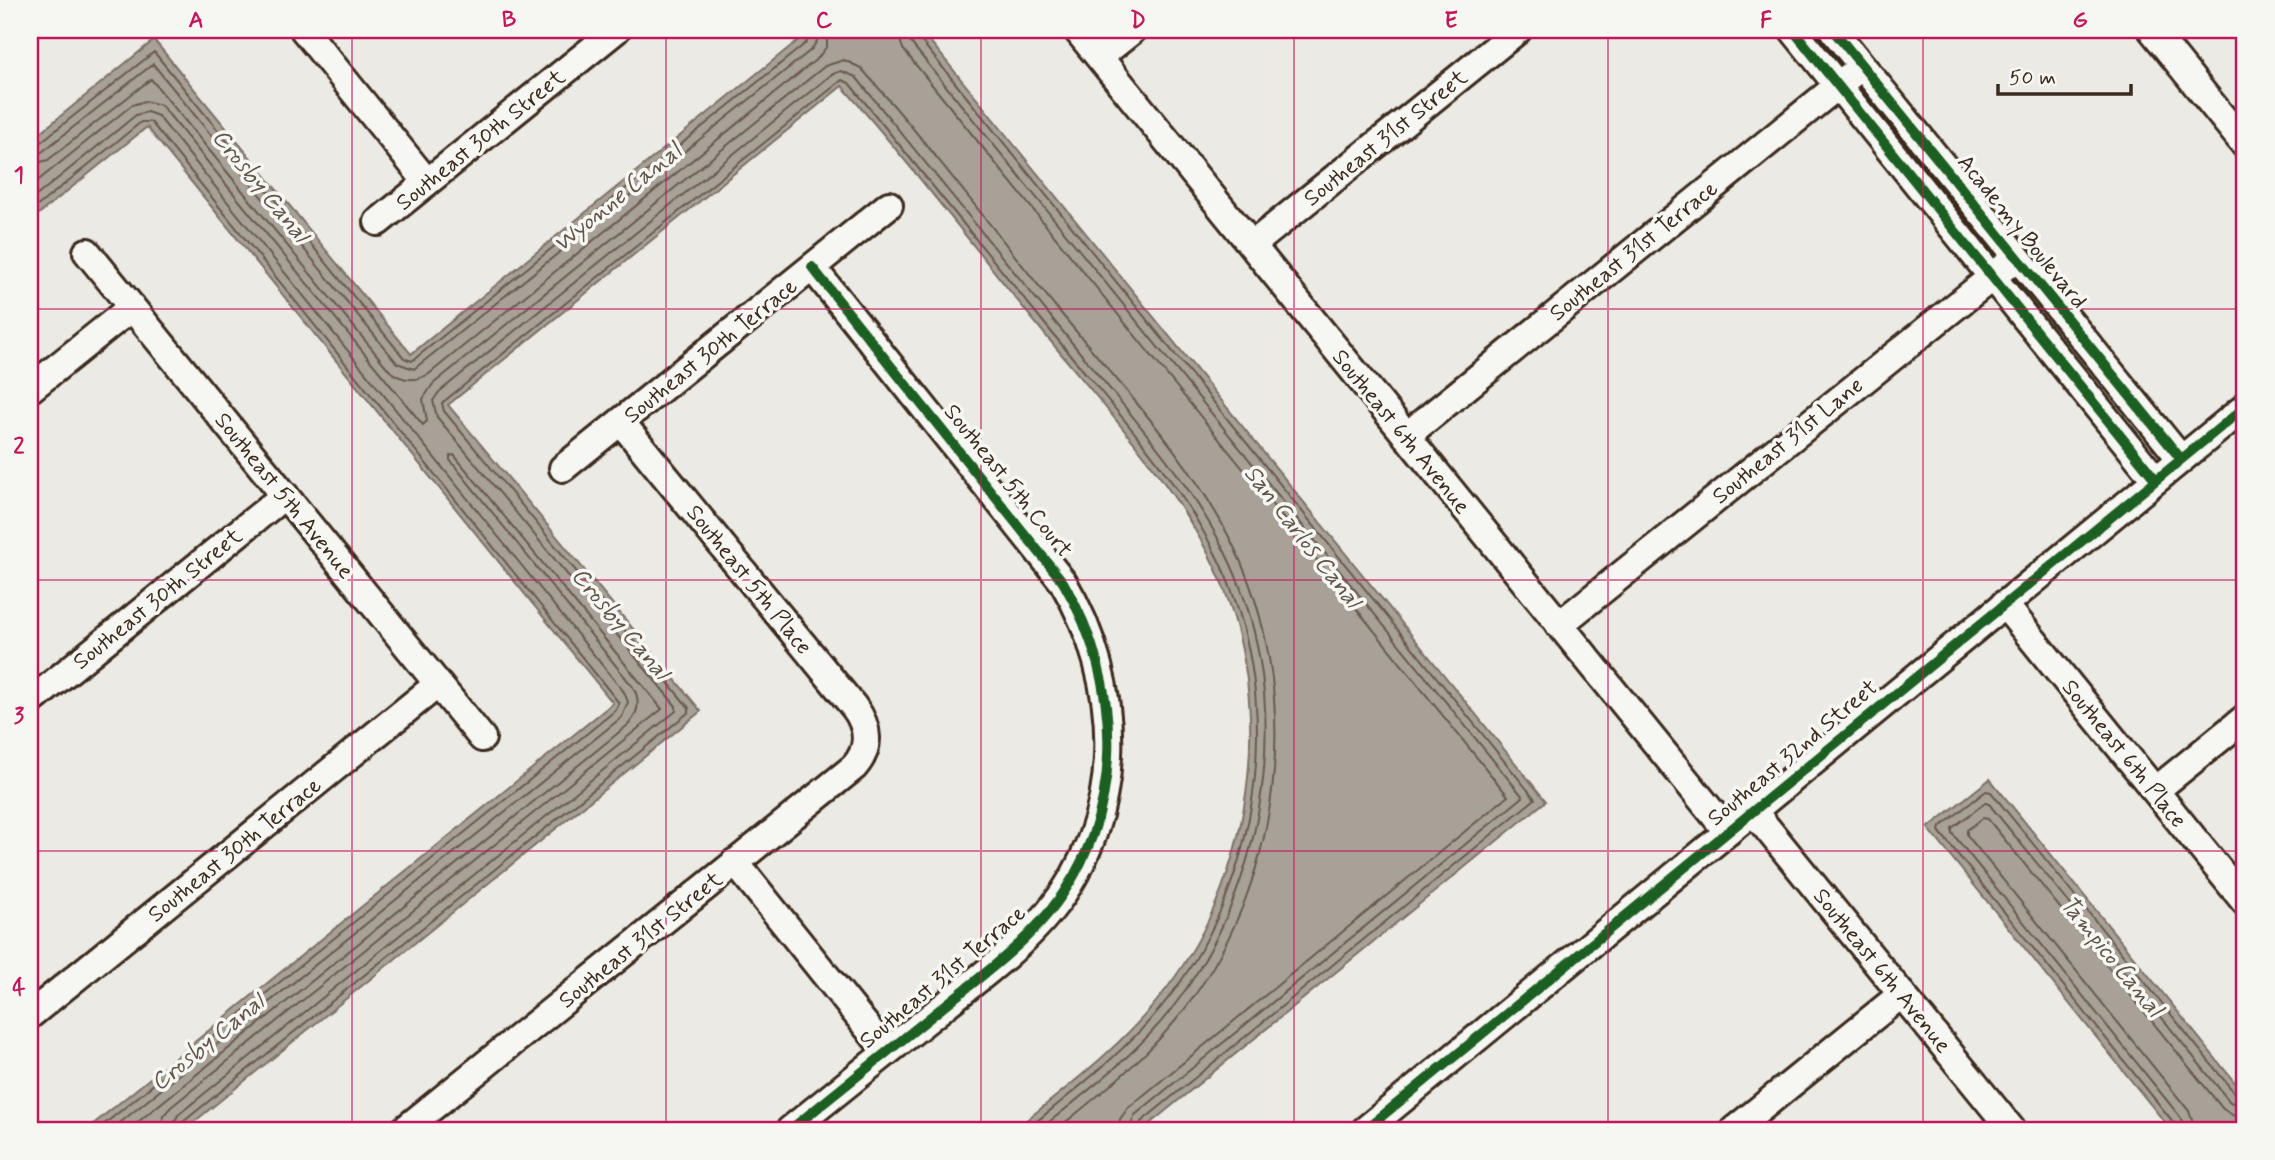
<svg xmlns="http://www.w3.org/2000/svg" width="2275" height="1160" font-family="Mynerve,sans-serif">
  <rect width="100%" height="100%" fill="#ebeae5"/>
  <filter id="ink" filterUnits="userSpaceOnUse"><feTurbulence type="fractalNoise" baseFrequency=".0143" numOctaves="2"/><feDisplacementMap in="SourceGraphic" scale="14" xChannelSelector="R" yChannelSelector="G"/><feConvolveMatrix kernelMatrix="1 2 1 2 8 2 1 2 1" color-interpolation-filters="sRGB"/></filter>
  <g filter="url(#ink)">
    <path fill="#a8a198" stroke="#7c7167" stroke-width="2" d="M797,30H921L1546,801L1142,1130H1014C1069,1086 1125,1044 1167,988C1258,869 1278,689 1209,555C1166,473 1101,403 1043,332C976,250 912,165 842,86L448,405L701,711L184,1130H86L613,703L147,127L30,221V141L154,40L411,354L802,37Z
      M1990,779L2245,1095V1130H2171L1928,828Z"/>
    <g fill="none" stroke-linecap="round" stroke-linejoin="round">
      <path stroke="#675a4f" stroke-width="2" d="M897,30L903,49L1508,796L1128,1108L1120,1119L1119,1130
        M907,30L911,43L1523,797L1135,1115L1129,1130
        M916,30L918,37L1535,799L1141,1122L1138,1130
        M30,146L37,145L154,52L404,358L412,361L806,43L809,37L806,30
        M30,155L42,152L153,64L397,363L414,369L811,50L817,41L816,30
        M30,165L48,160L151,79L390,371C402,381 415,382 429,374L818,58L827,46V30
        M30,187L132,105L145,101L161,105L423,425L427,421L423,399L433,384L825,66L844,60L861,68C929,144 991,227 1055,306C1117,382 1191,457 1234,547C1303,691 1284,873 1190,1002C1153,1053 1104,1091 1056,1130
        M30,201L136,115L147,112L158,116L624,692L628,702L622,717L111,1130
        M30,212L141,122H151L619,703L616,710L97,1130
        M128,1130L628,725C639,713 641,701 633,687L450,460V456L454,455L662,709L171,1107L163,1116L161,1130
        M171,1130L178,1115L676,711V706L437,417L433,401L439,392L831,75L841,71L856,77C929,168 1003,258 1077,349C1129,413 1185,474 1223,548C1295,688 1272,869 1182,995C1144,1049 1090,1089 1039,1130
        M180,1130L183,1122L689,712V708L444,411L442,403L842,80L849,83C916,165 982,247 1049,329C1107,401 1173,470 1215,553C1285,689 1265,871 1173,992C1132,1047 1078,1088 1026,1130
        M2176,1130L2174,1123L1939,831L1940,827L1986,791L1991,792L2237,1096L2245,1099
        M2184,1130L2181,1118L1952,833V828L1985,803L1989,804L2230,1102L2245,1107
        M2195,1130L2189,1111L1967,835V830L1983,818L1988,819L2223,1109L2234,1116L2245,1118"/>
      <defs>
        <path id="minor" d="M304,30L427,182
          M1077,30L1728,832
          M1793,30L2156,480
          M1833,30L2181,459
          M2152,30L2245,145
          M1099,57L1133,30
          M378,222L616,30
          M1252,245L1518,30
          M87,252L482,738
          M30,389L132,307
          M1406,436L1862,66
          M563,468L889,205
          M2004,604L2245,902
          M1559,625L2017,257
          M30,702L285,495
          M2156,790L2245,718
          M1753,811L2012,1130
          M735,862L887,1052
          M30,1015L438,684
          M404,1130L854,767C871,748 869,727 854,707L621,422
          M790,1130C841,1089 892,1048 943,1007C980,977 1019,949 1050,911C1127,815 1124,685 1063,582L812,267
          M1365,1130L2245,407
          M1734,1130L1902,994"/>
      </defs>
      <use href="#minor" stroke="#3b2a1e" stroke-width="32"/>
      <use href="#minor" stroke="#f6f6f2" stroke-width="26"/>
      <defs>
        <path id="cycleway" d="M1793,30L2156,480
          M1833,30L2181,459
          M790,1130C841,1089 892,1048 943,1007C980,977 1019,949 1050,911C1127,815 1124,685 1063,582L812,267
          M1365,1130L2245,407"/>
      </defs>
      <use href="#cycleway" stroke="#f6f6f2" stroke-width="15"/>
      <use href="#cycleway" stroke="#1b5e20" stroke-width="10"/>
    </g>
  </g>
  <path fill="none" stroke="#c2185b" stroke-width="2" stroke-opacity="0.55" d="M352,30V1130M666,30V1130M981,30V1130M1294,30V1130M1608,30V1130M1923,30V1130M30,309H2245M30,580H2245M30,851H2245"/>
  <g text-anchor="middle" stroke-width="7" stroke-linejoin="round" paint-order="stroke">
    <g font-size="23" fill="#3b2a1e" stroke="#f6f6f2">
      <text transform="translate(1385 137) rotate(-39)" y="8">Southeast 31st Street</text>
      <text transform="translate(480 139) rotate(-39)" y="8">Southeast 30th Street</text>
      <text transform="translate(2023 231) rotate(51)" y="8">Academy Boulevard</text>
      <text transform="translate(1633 250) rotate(-39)" y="8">Southeast 31st Terrace</text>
      <text transform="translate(710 350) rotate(-39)" y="8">Southeast 30th Terrace</text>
      <text transform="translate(1402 431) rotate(51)" y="8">Southeast 6th Avenue</text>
      <text transform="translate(1787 440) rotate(-39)" y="8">Southeast 31st Lane</text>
      <text transform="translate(1009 480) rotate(51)" y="8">Southeast 5th Court</text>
      <text transform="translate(285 495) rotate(51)" y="8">Southeast 5th Avenue</text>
      <text transform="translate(750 579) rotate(51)" y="8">Southeast 5th Place</text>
      <text transform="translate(157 598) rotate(-39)" y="8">Southeast 30th Street</text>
      <text transform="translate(1792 752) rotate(-40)" y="8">Southeast 32nd Street</text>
      <text transform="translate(2125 753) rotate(51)" y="8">Southeast 6th Place</text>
      <text transform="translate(234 849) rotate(-39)" y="8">Southeast 30th Terrace</text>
      <text transform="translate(640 939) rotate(-39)" y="8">Southeast 31st Street</text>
      <text transform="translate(1883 970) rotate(51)" y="8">Southeast 6th Avenue</text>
      <text transform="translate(942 976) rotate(-40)" y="8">Southeast 31st Terrace</text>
    </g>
    <g font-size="24" font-style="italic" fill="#615449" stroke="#f6f6f2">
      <text transform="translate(261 185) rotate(51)" y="8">Crosby Canal</text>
      <text transform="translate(617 197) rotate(-39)" y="8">Wyonne Canal</text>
      <text transform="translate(1303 536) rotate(52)" y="8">San Carlos Canal</text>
      <text transform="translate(621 623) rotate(50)" y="8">Crosby Canal</text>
      <text transform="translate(2112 956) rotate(51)" y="8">Tampico Canal</text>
      <text transform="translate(207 1042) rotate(-39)" y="8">Crosby Canal</text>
    </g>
  </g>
  <rect width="2275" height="1160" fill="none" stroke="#f6f6f2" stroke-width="77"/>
  <path d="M1998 84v10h133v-10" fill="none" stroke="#3b2a1e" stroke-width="3.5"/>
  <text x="2009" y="84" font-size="21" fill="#3b2a1e" stroke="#f6f6f2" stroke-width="5" paint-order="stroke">50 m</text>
  <rect x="38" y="38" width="2198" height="1084" fill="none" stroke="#c2185b" stroke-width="2.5"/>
  <g font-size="23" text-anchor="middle" font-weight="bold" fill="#c2185b">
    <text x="196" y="27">A</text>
    <text x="509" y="27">B</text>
    <text x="824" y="27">C</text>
    <text x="1138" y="27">D</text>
    <text x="1451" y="27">E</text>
    <text x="1766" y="27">F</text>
    <text x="2080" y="27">G</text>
    <text x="19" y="182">1</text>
    <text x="19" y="453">2</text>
    <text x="19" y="723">3</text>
    <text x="19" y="994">4</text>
  </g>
</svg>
